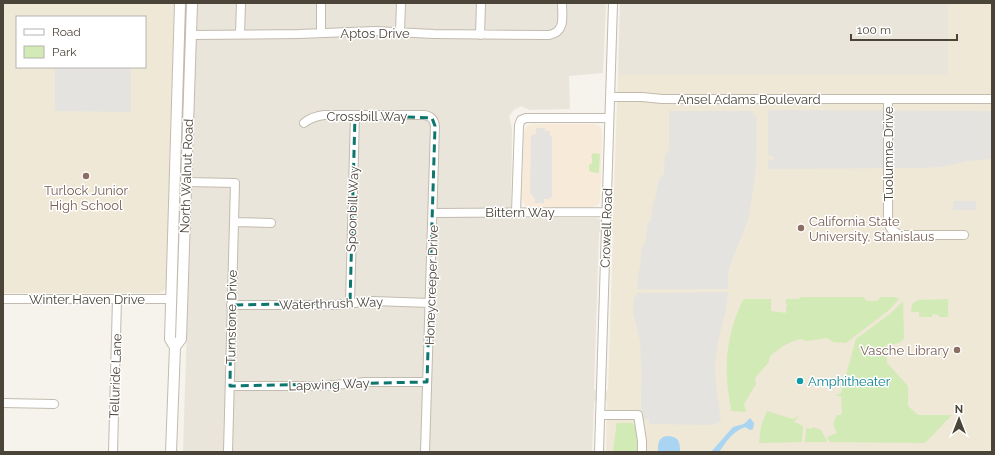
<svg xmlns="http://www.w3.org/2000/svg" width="995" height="455" font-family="Raleway,sans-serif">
  <rect width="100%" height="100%" fill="#f6f3ec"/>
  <path fill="#eae5da" d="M197,3H606L603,73L569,76L570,109L530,110L521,106L514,110L509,116L512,128L511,218H597L601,220L602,222V230L599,232L594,389L597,392V399L594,402L592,452H183Z
    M620,3H948V75H618Z"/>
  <path fill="#f7ead8" d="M533,124H594L598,125L600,127L602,132L600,200L598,205L592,207H531L525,205L522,199L524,132L527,126Z"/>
  <path fill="#efe8d6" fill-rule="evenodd" d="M3,3H174L166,285V288L163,291L159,293H3ZM17,17H145V67H17Z
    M948,3H992V452H606L607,402L605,399V392L608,390L613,233L610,230V226L611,221L613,218L618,75H948Z"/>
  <path fill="#d2eab5" d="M593,153L600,154L599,172L598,173L591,172L589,170V165L592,163V159L591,156H592V154Z
    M802,297H864L866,301H878L880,297H895L899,299L889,310L846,343L833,342L827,338L807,341L801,339L796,340L783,346L770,356L769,362L755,378L756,384L744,404L746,412L733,411H731V408C723,371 726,336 742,302L744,299H771V311L786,313V306L788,304H786V299H798Z
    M948,299V317H939V315L932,314V317H919V312H911L912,304L918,300Z
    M903,301L904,338C900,345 894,344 887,344V363L908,386V406L918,415H952L925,443L830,442L827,437L837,433L833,424L837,415H841L842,411L841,396H835L841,393L856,339L891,313Z
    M767,411L793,419L799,416L794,422L803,426L802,442L759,443L761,426Z
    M618,423H632L635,426H636L639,452H613L616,428V424Z
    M813,427L821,430L827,441V442H805L806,428L812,429Z"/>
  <path fill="#e5e3e0" d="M55,67H131V112L55,111Z
    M768,110L992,111V159L968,161L940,167L920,168L768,169V159L773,160L774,157L768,155Z
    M669,111H753L754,116L755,117L757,115L756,170L749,217L730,266L728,274V289H637L639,270L640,266L642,247L645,243L648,223L651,220L653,203L655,199L659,179L664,174L665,154L669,151Z
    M536,128H545V131H550V136H552V197H550V199H544V203H535V199L532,196L533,195L530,194L531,136L535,134H536Z
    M954,201H976V210H953Z
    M728,292L726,310L718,341L715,364L716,386L721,421L718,423L713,425L649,424V419H644L641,409V386L642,378L640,341L633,312L634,296L635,297H637V293Z"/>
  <path fill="#a9d4f2" d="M750,418L754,423L753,429L750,430L745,427C732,432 727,441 719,452H711L733,427L744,424Z
    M668,436C679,437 680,442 680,452H658C658,443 658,437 668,436Z"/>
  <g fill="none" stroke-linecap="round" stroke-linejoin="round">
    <defs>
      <path id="minor" d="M400,32L401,3
        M321,33V3
        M240,34L241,3
        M191,35L299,34L375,31L434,34L549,35C566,32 562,16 562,3
        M480,35L481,3
        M610,97H642L662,99H992
        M888,99V221C889,229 894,233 902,235H964
        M304,123C310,118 316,116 324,115H424C431,116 434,119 435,126L425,452
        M186,182L235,183L228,452
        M516,212L519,125L521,120L526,118H609
        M433,213L607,212
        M234,222L271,223
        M3,299H171
        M350,303L355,115
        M231,305H334L373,301L430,303
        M230,386H325L365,382H427
        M3,403L54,404
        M601,415H638L642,441V452
        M113,452L117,299
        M599,452L613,3"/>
      <path id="tertiary" d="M175,347L170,339L180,3
        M171,452L175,347L181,339L192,3"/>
    </defs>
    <use href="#minor" stroke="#c2bbae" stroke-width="10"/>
    <use href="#tertiary" stroke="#c2bbae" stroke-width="12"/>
    <use href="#minor" stroke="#fff" stroke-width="8"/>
    <use href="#tertiary" stroke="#fff" stroke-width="10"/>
  </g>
  <path fill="none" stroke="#0f766e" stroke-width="3" stroke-dasharray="8 5" stroke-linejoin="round" d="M355,115L432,118L435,126L427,382L230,386L231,305L350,303Z"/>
  <g fill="#8d6e63" stroke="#fff" stroke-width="1.5">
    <circle cx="86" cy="176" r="4"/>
    <circle cx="801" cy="228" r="4"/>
    <circle cx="957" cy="350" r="4"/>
  </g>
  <circle fill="#0f9aa8" stroke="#fff" stroke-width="1.5" cx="800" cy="381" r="4"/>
  <g text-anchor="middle" stroke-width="3" stroke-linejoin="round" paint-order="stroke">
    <g font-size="13" fill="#4b4439" stroke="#fff">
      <text x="375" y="38">Aptos Drive</text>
      <text x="749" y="104">Ansel Adams Boulevard</text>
      <text x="367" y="121">Crossbill Way</text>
      <text transform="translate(888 154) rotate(-90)" y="5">Tuolumne Drive</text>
      <text transform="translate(186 176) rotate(-88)" y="5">North Walnut Road</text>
      <text transform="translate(352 209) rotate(-88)" y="5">Spoonbill Way</text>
      <text x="520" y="217">Bittern Way</text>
      <text transform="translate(606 228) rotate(-88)" y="5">Crowell Road</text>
      <text transform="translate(431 285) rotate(-88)" y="5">Honeycreeper Drive</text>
      <text x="87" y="304">Winter Haven Drive</text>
      <text transform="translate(331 303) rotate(-2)" y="5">Waterthrush Way</text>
      <text transform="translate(231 317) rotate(-89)" y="5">Turnstone Drive</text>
      <text transform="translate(115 376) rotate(-88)" y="5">Telluride Lane</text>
      <text transform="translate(329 384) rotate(-2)" y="5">Lapwing Way</text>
    </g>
    <g font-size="13" fill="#785e54" stroke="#fff">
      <text x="86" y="195">Turlock Junior<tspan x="86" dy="15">High School</tspan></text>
      <text x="809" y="226" text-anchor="start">California State<tspan x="809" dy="15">University, Stanislaus</tspan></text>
      <text x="949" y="355" text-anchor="end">Vasche Library</text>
    </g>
    <g font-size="13" fill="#0d838f" stroke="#fff" text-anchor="start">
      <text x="808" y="386">Amphitheater</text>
    </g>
  </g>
  <rect width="995" height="455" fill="none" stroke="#4b4439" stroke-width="8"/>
  <rect x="16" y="16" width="130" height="52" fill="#ffffff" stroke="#b7b4b0"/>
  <rect x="24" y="29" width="20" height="6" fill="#ffffff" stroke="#b7b4b0"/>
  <text x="52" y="36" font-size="12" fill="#4b4439">Road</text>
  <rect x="24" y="46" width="20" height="12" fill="#d2eab5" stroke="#b7b4b0"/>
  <text x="52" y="56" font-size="12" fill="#4b4439">Park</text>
  <g transform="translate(959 419)" stroke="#ffffff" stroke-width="3" paint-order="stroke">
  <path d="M0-3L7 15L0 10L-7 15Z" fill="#4b4439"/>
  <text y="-6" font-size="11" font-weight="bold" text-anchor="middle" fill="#4b4439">N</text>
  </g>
  <path d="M851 34v6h106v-6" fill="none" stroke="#4b4439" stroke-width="2"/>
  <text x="857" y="34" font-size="12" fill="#4b4439" stroke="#ffffff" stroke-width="3" paint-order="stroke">100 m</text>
</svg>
